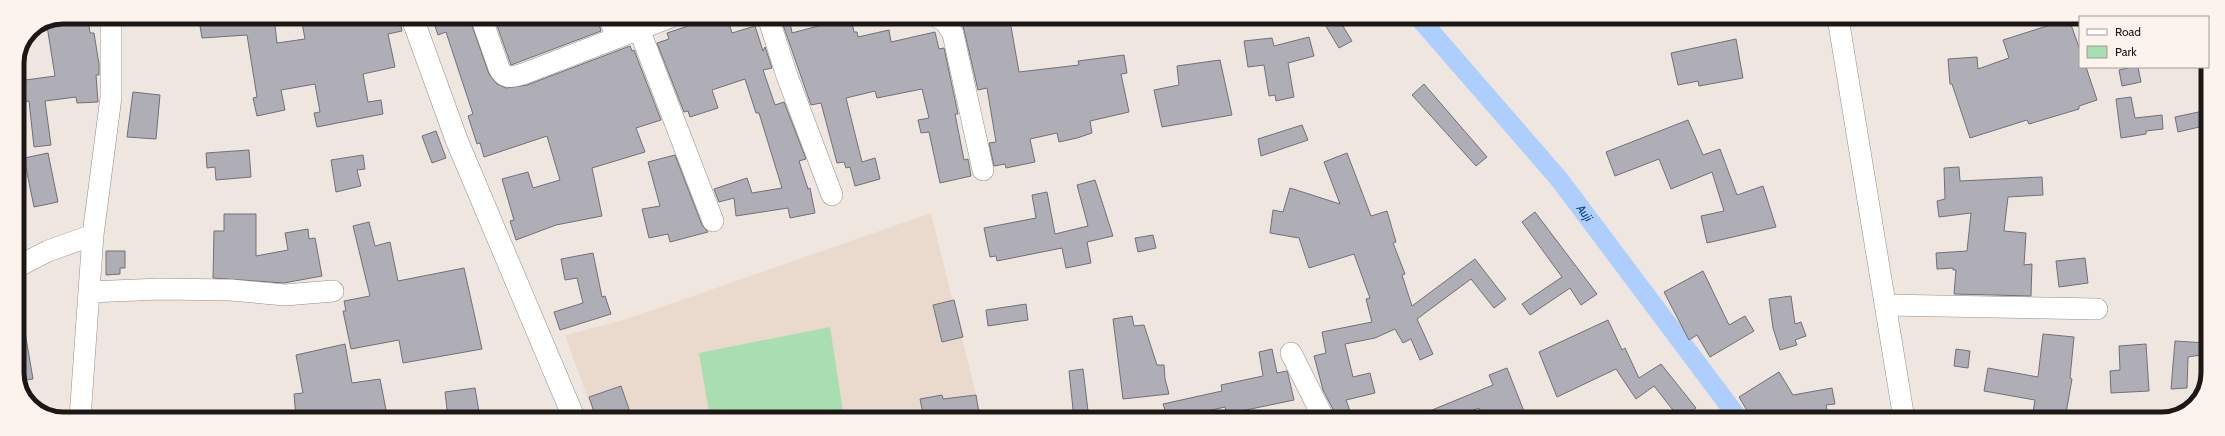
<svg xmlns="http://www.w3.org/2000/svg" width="2225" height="436" font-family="Cabin,sans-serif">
  <rect width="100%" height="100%" fill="#efe6df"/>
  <path fill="#eadace" d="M931,213L982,419L595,418L565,335L627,319Z"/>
  <path fill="#a9deb0" d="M830,327L844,418H710L699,353Z"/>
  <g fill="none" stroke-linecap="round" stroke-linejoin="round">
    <path stroke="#aecefd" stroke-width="19" id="s1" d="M1419,18L1559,179L1739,419"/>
  </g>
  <path fill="#afaeb7" stroke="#717078" d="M216,17L217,19L274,17L277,43L305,39L301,17H399L402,31L388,34L395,67L363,74L368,102L381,100L383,114L317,127L314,113L320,112L315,84L281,90L285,110L257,116L253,98L257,97L247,35L202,38L199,20Z
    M432,17H469L489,74L497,84L506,88L527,85L630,46L632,51L634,50L661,120L636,128L645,152L592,168L602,216L556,225L516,240L510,221L514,220L502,179L528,172L533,188L560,180L547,136L484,157L480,143L477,144L468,116L473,114L446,32L438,35Z
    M494,17H597L601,31L511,65Z
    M694,17H727L732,33L755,26L763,51L765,47L772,68L763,70L775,105L784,102L806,159L799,161L808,189L810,188L815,213L790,218L788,208L736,216L734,198L719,202L714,189L747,178L752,193L782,188L759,113H756L745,79L712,90L718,108L690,117L688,111L684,112L657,43L669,39L667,33L688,26L686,20Z
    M785,17H789L792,33L822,25L820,18H851L854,32H857L858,37L889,30L891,42L935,32L939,49L944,48L958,114H955L964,160L968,159L971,176L940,183L929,132L921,133L918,120L929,118L922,89L877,98L875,91L846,98L862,162L875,158L880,179L855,186L850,167L846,168L844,162L837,163L821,103L811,105L782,22Z
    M961,17H997L998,23L1010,21L1019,72L1079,65L1078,61L1124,55L1127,73L1121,74L1129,112L1090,121L1092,133L1077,138L1059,142L1057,133L1030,139L1035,162L1006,168L1005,164L994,166L989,143L996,142L987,88L978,90Z
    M88,18L90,33H94L99,64V75H96L98,102L77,103L76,97L45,101L51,145L34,147L29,101L21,102L18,81L55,76L47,26Z
    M1321,18H1338L1352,41L1339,48Z
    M2069,19L2080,50V67H2086L2097,100L2079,106V109L2029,124L2027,120L1970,138L1952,84H1950L1948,59L1977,57L1978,69L2009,58L2003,40Z
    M1309,37L1314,56L1288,63L1294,97L1276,101L1275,95L1269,96L1264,65L1248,67L1244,41L1272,38L1274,46Z
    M1736,39L1743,78L1699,86L1698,81L1678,85L1671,53Z
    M1220,60L1232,115L1162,127L1154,90L1179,85L1177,66Z
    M2132,67H2138L2141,82L2122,86L2119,70Z
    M1424,84L1487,157L1476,166L1412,95Z
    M133,92L160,95L156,139L127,137Z
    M2131,97L2135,118L2162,115L2163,129L2146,131V134L2121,138L2116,99Z
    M2208,110V125L2178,132L2175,117Z
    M1688,120L1703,155L1720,149L1737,195L1763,186L1776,227L1707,243L1701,216L1724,211L1712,172L1671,189L1659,159L1615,176L1606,152Z
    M1302,125L1308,140L1261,156L1258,139Z
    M436,131L446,158L432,163L422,136Z
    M249,150L251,177L216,180L215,167L207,168L206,153Z
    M48,153L58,202L34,207L24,158Z
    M1347,153L1371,216L1387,211L1396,242L1393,243L1405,274L1402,275L1412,306L1475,259L1506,299L1494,308L1471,279L1417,319L1433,354L1420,360L1411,339L1403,343L1395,329L1375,338L1345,344L1353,377L1370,373L1375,393L1346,400L1350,411L1337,417L1323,390L1314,356L1326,353L1322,332L1372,322L1366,299L1370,298L1354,254L1309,268L1299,238L1270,233L1273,210L1283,212L1290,188L1340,204L1324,162Z
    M363,155L365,169L357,170L361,186L336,192L331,160Z
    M675,155L702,225L708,232L670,242L668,234L649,238L642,209L660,206L648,162Z
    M1959,167L1960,181L2042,177L2043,195L2008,197L2004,231L2026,233L2024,265L2032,264L2031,296L1954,294L1956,270H1953V268L1937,269L1936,253L1967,251L1971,213L1939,217L1937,201L1945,199L1944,168Z
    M1095,180L1113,236L1087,242L1091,263L1066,268L1062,248L997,261L996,256L990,257L984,228L1036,218L1032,195L1047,192L1055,234L1088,226L1077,185Z
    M1535,212L1597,294L1581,305L1570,288L1530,315L1522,304L1562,277L1522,222Z
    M224,214H256V256L288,250L285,233L308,229L309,239L315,238L322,276L284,283L213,278L214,231H224Z
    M369,222L375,246L390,242L398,281L464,268L482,349L403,363L399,340L351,349L343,311H346L344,301L370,296L353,226Z
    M1153,235L1156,248L1138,252L1135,238Z
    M106,251H125V268H120V274L106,275Z
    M593,253L602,297L605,296L611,314L560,330L554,312L583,303L577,278L565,280L561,259Z
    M2085,258L2088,283L2059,287L2056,261Z
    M1703,271L1729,325L1745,316L1754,331L1710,357L1697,335L1689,340L1664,292Z
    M1791,296L1795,324L1801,322L1806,336L1795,340L1797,345L1780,350L1773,328L1769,299Z
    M954,300L963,337L942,342L933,305Z
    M1026,304L1028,320L988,326L986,310Z
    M1132,316L1134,326L1144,325L1157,365H1164L1165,379L1169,394L1123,399L1113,319Z
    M1608,320L1622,350L1625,348L1639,378L1661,364L1696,408L1680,419L1654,386L1636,399L1616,369L1557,397L1539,352Z
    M25,332L33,379L18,381L17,333Z
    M2043,334L2074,337L2070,378L2072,379L2065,419H2032L2035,400L1984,391L1988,368L2038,377Z
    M2175,341L2207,343V354L2188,357L2187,388L2171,389Z
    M345,344L352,383L380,379L387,415L367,418H296L294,394L303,393L296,355Z
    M2146,344L2149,391L2111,393L2110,371L2120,370L2119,346Z
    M1272,349L1277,373L1287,371L1288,374L1294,400L1227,414L1225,407L1193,414L1195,419H1168L1163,404L1222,391L1221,385L1263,376L1259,352Z
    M1956,349L1970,351L1968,368L1954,366Z
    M1507,368L1527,419H1484L1479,408L1452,419H1410L1493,385L1489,375Z
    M1083,369L1089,419H1074L1069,371Z
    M1779,372L1793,395L1832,388L1835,404L1826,405L1829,419H1752L1739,397Z
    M621,386L632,418H596L589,397Z
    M475,388L480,418H448L445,392Z
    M942,395L943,399L976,395L980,419H924L920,399Z"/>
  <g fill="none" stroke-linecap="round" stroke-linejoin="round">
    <defs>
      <path id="minor" d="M481,17L499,68C505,80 511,77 523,74L671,17
        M609,17L617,38
        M768,17L787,76L832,195
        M937,17L945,21L953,34L983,170
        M1838,18L1904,419
        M639,29L713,221
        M17,267L48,251L93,235
        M89,292L160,289L231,290L285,295L333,291
        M1885,305L2097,309
        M1291,353L1324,419
        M80,418L93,235L111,97V17"/>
      <path id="tertiary" d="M412,17L457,141L574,418"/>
    </defs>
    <use href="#minor" stroke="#958d87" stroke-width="22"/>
    <use href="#tertiary" stroke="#958d87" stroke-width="23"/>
    <use href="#minor" stroke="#fff" stroke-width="21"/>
    <use href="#tertiary" stroke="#fff" stroke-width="22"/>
  </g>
  <g text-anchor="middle" stroke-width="3.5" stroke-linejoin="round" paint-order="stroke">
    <g font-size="12" font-style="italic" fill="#093d7f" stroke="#fcf3ec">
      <text dy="4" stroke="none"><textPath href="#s1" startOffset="256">Auji</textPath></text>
    </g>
  </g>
  <path d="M0 0H2225V436H0ZM63 24H2162A39 39 0 0 1 2201 63V373A39 39 0 0 1 2162 412H63A39 39 0 0 1 24 373V63A39 39 0 0 1 63 24Z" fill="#fcf3ec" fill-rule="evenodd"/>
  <path fill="none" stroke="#1c1816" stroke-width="5" d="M63 24H2162A39 39 0 0 1 2201 63V373A39 39 0 0 1 2162 412H63A39 39 0 0 1 24 373V63A39 39 0 0 1 63 24Z"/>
  <rect x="2079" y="16" width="130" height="52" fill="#fcf3ec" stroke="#a29b96"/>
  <rect x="2087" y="29" width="20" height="6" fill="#ffffff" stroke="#a29b96"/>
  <text x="2115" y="36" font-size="12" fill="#1c1816">Road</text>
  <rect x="2087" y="46" width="20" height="12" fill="#a9deb0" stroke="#a29b96"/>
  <text x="2115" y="56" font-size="12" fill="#1c1816">Park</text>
</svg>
